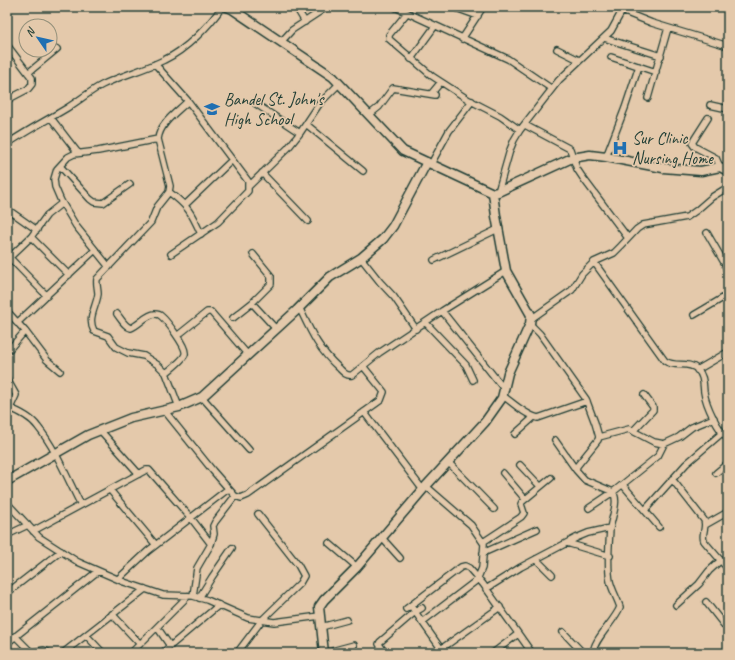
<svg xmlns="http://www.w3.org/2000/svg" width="735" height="660" font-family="Caveat,sans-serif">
  <rect width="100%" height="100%" fill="#e4c9ab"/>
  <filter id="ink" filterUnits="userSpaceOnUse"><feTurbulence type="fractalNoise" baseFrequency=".025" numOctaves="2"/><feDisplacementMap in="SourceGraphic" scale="8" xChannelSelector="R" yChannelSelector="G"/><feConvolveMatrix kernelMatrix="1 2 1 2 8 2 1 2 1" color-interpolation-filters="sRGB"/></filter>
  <g filter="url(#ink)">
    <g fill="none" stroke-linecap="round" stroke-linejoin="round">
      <defs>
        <path id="street" d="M296,7L305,22
          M395,7L508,59L552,89
          M453,7L478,16
          M612,7L652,23L728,46
          M407,13L389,35V39L432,76L469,100L500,116L520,130
          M604,38L661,56
          M462,39L483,7
          M281,42L292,30L327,7
          M7,45L32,78V84L28,89L7,100
          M557,49L579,60
          M611,57L656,72
          M411,59L435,26
          M155,64L188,101L248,181V191L218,222L171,254
          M28,73L57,49
          M431,94L441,82
          M648,98L668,28
          M256,104L300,133
          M710,105L728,109
          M369,115L379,107L393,88L435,95
          M51,118L78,153
          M708,118L692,143L695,147L716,158L720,167
          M306,124L363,171
          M525,125L570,149L577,169L583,178L628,238
          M7,144C26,131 47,120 67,108C79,101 90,91 102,85C122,75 144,70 164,60C186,50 209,26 222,7
          M606,157L625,108L639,66
          M431,164L449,131L472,101
          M60,166L90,199L94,202L103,203L130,184
          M262,173L308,221
          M249,186L288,148L300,133L320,103L339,84
          M169,192C188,206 191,212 201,234
          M498,192L510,150L514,140L520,130L559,80L611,31L622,11
          M185,205L232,160
          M7,209L37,230
          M707,233L725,264L728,274
          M31,237L69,275
          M10,258L47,296
          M361,258L380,282L394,297L416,329
          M7,260L31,237L47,215L62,203
          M434,260L498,229
          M594,262L665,361C675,368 688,361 697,369C704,376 703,383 704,392C706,405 718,431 728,438
          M109,267L76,226L61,201L55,187L54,179L57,169L68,157L74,154L98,151L158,139
          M252,303L276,329
          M299,307C311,332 318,349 339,368C343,372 346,376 352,375L379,353L442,311L506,271
          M7,311L25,331L47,360L60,371
          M442,311L504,389
          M117,314C121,319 125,327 131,328C139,325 147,314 155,314C157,314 159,314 161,316C166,320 187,347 185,354C184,359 171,369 166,373
          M694,315L728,295
          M233,318L252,303L271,284V276L253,254
          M531,319L572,290L582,274L594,262L614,253L621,246L637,229L643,225L687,217L697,210L712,197L728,187
          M17,323L95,250
          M426,323L466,365L473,380
          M530,324L540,334L586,399L595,423L599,437L598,440L577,466L576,470L585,480L611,491C621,497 611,519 610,529C609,544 607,566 610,581C612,590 617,598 620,607C615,621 591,642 594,653
          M177,336L207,312H211L248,355
          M7,352L25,331
          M697,370L728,352
          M7,379L16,395L10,408
          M502,395C513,403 525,415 538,418L587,401
          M202,397L249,450
          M7,407C18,411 31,417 38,427C56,449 68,480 81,505
          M179,407L166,373L158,365L144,356L128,353L116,347L108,336L94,331C87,318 96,308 98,294C98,289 96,284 97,279L151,222L157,207L169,192L170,186L158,139C160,123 177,112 188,101
          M164,410L213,471L235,496L241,498L248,495L381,400L384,392L363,366
          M364,412L423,490
          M100,430L139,474
          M633,431L653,410V407L644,395
          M515,434L534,417
          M599,437L629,429L654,442L664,444L679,437L692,427L714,418
          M555,440L576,470
          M448,462L494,509
          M520,465L540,486
          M503,473L525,499
          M716,473L728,463
          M672,479L704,520C707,528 701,534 704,541L728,569
          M623,485L659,527
          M110,490L156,545
          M7,503L39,537L78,562L124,582L163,595L193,596L207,600L248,618L274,622L320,616
          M589,508L613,492L658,456L664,444
          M645,510L686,464L722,433
          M705,525L728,512
          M33,531L146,470H149L191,518L211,544
          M7,535L28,525
          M382,538L400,558
          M483,542L521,517L524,513L521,504L522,502L551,478
          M329,543L357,567
          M567,543L610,556
          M483,553L537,529
          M536,559L552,575
          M118,579L148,551L228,489
          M486,589L521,567L576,538L588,533L610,528
          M7,593L61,551
          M193,596L197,568L211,544L214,534L213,526L215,522L235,496
          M199,598L212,577L232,548
          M706,602L728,630
          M676,605L699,584L709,571L721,560
          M406,609L461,567L465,566L469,568L483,584L532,653
          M413,609L444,653
          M112,614L140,644
          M422,622L477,580L482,568L484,544L471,525L426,486
          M157,627L170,646
          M321,627L347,620
          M563,632L583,653
          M86,635L103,653
          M15,636L30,651L33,652L44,650L50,653
          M7,643L98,571
          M441,649L500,607
          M63,653L145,589
          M131,653L188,596
          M162,653L219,605
          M237,653L262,620L300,583L304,576L298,565L258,514
          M324,653L354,645
          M385,653L379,644L380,642L415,612L422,608
          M493,653L518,634"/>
        <path id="secondary" d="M227,7L232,9L333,77L403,151L493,193L498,192L572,158L590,155L606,157L663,168L701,171L720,167L728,171
          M7,481L88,435L131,418L179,407L202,397L297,310L330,277L361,258L383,239L393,226L427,162
          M324,653L319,607L324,600L357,567L426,486L485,422L502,398L508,373L530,324L531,315L506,271L496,216L493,193"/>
      </defs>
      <use href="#street" stroke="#1f3d34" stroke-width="8"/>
      <use href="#secondary" stroke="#1f3d34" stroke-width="11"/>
      <use href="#street" stroke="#e4c9ab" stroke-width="5.5"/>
      <use href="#secondary" stroke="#e4c9ab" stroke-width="8"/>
    </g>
  </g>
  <defs>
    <symbol id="school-bare" viewBox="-9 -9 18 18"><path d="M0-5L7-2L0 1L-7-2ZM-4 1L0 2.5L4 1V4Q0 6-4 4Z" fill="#1f6fb2" stroke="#e4c9ab" stroke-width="2.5" paint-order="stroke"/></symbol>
    <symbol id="hospital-bare" viewBox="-9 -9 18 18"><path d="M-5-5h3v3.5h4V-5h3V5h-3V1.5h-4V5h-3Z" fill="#1f6fb2" stroke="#e4c9ab" stroke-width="2.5" paint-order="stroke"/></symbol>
  </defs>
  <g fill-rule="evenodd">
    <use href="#school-bare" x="201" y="98" width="22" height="22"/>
    <use href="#hospital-bare" x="609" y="137" width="22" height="22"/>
  </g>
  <g text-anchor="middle" stroke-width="3.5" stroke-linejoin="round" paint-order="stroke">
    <g font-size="17" fill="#1f3d34" stroke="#e4c9ab" text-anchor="start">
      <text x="224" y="105">Bandel St. John's<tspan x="224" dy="20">High School</tspan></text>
      <text x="632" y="144">Sur Clinic<tspan x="632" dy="20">Nursing Home</tspan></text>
    </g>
  </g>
  <rect width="735" height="660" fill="none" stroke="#e4c9ab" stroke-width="24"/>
  <rect x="12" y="12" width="711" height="636" fill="none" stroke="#1f3d34" stroke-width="1.5" filter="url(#ink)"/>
  <g transform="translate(38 38) rotate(304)"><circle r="19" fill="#e4c9ab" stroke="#95917b"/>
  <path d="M0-3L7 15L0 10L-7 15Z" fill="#1f6fb2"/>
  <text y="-6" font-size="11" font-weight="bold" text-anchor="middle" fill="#1f3d34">N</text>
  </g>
</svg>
